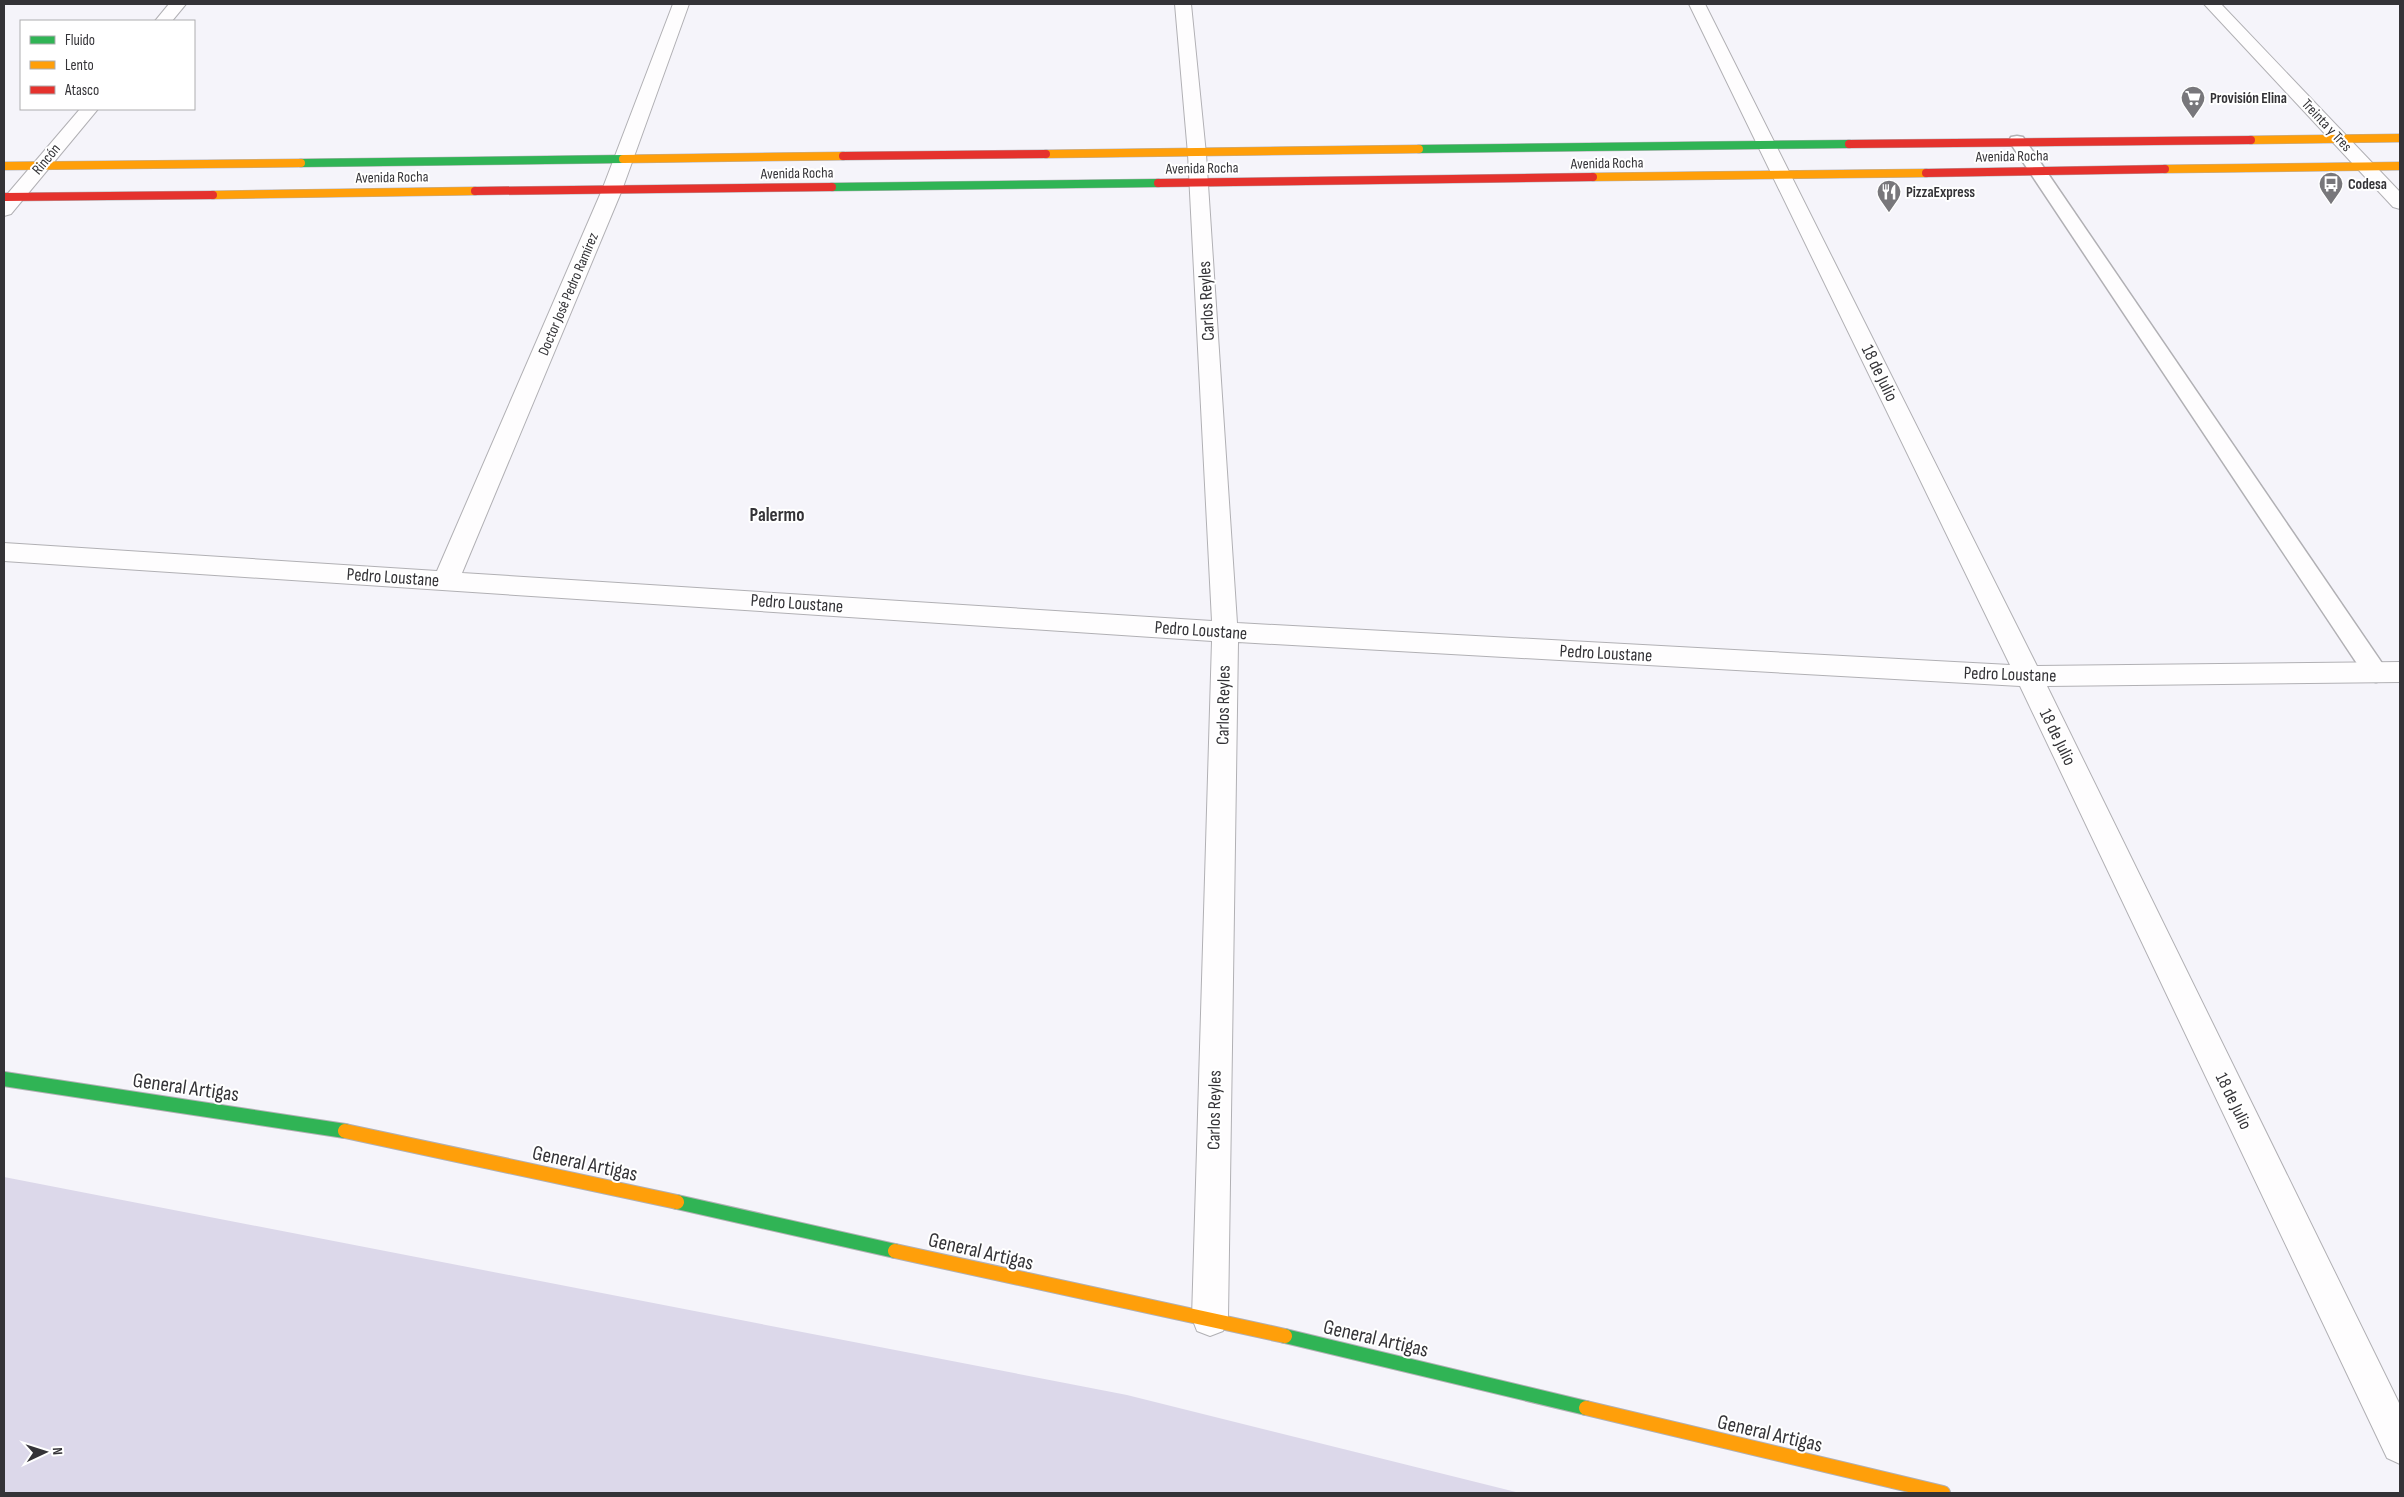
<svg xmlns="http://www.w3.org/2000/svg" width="2404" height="1497" font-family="'Sofia Sans Condensed',sans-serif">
  <rect width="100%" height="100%" fill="#f5f4fa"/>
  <path fill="#dcd8ea" d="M4,1177L1127,1395L1520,1493H4Z"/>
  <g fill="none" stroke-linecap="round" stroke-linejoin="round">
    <defs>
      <path id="lane" d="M2017,136L2023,137L2384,666L2388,673L2384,680L2376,682L2368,680L2009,141L2011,137Z"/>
      <path id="street" d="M169,4H186L172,21H155Z
        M673,4H689L622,190L462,573L1212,621L1188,154L1175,4H1191L1206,154L1237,623L2010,665L1689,4H1705L2037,666L2400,662V682L2047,686L2400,1405V1464L2387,1458L2020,686L1238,642L1228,1318L1223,1331L1210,1336L1197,1331L1192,1318L1212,641L4,561V543L437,571L602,190Z
        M2204,4H2221L2400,192V209L2393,207Z
        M80,109H98L11,214L4,216V198Z"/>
      <path id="fast-far1" d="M1419,149L1849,144
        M301,163L623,159
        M832,187L1158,183"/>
      <path id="fast" d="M4,1079L345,1131
        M677,1202L895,1251
        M1285,1336L1586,1408"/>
      <path id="slow-far1" d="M2251,140L2400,138
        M1046,154L1419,149
        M623,159L843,156
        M4,166L301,163
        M2165,169L2400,166
        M1593,177L1926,173
        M213,195L475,191"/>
      <path id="slow" d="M345,1131L677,1202
        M895,1251L1285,1336
        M1586,1408L1943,1493"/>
      <path id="jam" d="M1849,144L2251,140
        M843,156L1046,154
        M1926,173L2165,169
        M1158,183L1593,177
        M475,191L832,187
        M4,197L213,195"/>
    </defs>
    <use href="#lane" stroke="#b1b0b4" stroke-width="3"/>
    <use href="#street" stroke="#b1b0b4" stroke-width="2"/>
    <use href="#fast-far1" stroke="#b1b0b4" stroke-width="9"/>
    <use href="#fast" stroke="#b1b0b4" stroke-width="16"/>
    <use href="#slow-far1" stroke="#b1b0b4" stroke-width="9"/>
    <use href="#slow" stroke="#b1b0b4" stroke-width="16"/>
    <use href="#jam" stroke="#b1b0b4" stroke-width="9"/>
    <use href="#lane" fill="#fefdfe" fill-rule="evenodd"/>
    <use href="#street" fill="#fefdfe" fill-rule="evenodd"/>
    <use href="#fast-far1" stroke="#30b455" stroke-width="8"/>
    <use href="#fast" stroke="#30b455" stroke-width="14"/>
    <use href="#slow-far1" stroke="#ff9f0a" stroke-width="8"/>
    <use href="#slow" stroke="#ff9f0a" stroke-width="14"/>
    <use href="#jam" stroke="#e5322d" stroke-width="8"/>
  </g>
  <defs>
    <symbol id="supermarket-pin" viewBox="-11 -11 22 30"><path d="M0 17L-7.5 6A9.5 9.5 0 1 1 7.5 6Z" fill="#78777b" stroke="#fff"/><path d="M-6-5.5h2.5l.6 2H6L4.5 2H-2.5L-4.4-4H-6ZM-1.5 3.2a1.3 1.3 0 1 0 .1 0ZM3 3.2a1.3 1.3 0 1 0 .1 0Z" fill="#fff"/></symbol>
    <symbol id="bus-pin" viewBox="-11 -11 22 30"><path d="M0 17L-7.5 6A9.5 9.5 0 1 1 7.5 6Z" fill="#78777b" stroke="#fff"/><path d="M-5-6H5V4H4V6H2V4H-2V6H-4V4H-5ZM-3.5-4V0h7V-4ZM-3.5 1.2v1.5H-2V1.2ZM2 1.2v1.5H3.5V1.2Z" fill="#fff"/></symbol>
    <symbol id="restaurant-pin" viewBox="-11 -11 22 30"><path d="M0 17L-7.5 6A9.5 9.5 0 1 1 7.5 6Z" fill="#78777b" stroke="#fff"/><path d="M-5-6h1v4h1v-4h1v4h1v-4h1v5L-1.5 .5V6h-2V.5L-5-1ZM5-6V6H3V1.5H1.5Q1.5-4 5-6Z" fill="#fff"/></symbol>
  </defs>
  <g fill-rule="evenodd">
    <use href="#supermarket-pin" x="2179" y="84" width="28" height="38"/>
    <use href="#bus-pin" x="2317" y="170" width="28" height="38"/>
    <use href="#restaurant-pin" x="1875" y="178" width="28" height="38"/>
  </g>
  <g text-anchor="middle" stroke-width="4" stroke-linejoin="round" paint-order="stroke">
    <g font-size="15" font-weight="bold" fill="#343337" stroke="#fff" text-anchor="start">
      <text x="2210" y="103">Provisión Elina</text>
      <text x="2348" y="189">Codesa</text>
      <text x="1906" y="197">PizzaExpress</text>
    </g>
    <g font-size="15" fill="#343337" stroke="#fff">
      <text transform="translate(2327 125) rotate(47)" y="5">Treinta y Tres</text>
      <text transform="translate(2012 156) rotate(-1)" y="5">Avenida Rocha</text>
      <text transform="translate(46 159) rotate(-50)" y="5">Rincón</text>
      <text transform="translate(1607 163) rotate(-1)" y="5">Avenida Rocha</text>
      <text transform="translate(1202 168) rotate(-1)" y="5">Avenida Rocha</text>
      <text transform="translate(797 173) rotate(-1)" y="5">Avenida Rocha</text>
      <text transform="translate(392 177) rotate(-1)" y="5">Avenida Rocha</text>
      <text transform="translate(568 294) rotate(-67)" y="5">Doctor José Pedro Ramírez</text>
    </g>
    <g font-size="18" fill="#343337" stroke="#fff">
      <text transform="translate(1206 301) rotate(-93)" y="6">Carlos Reyles</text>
      <text transform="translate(1880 373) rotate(64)" y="6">18 de Julio</text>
      <text transform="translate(393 577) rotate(4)" y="6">Pedro Loustane</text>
      <text transform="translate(797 603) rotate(4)" y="6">Pedro Loustane</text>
      <text transform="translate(1201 630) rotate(4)" y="6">Pedro Loustane</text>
      <text transform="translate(1606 653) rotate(3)" y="6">Pedro Loustane</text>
      <text transform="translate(2010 674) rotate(2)" y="6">Pedro Loustane</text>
      <text transform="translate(1223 705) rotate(-89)" y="6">Carlos Reyles</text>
      <text transform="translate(2058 737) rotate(64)" y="6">18 de Julio</text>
      <text transform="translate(2234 1101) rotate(64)" y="6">18 de Julio</text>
      <text transform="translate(1214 1110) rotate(-89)" y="6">Carlos Reyles</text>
    </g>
    <g font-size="19" font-weight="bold" fill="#343337" stroke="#fff">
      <text x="777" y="521">Palermo</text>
    </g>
    <g font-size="21" fill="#343337" stroke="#fff">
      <text transform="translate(186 1087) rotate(8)" y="7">General Artigas</text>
      <text transform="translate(585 1163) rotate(12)" y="7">General Artigas</text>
      <text transform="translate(981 1251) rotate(13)" y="7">General Artigas</text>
      <text transform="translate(1376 1338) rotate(13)" y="7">General Artigas</text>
      <text transform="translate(1770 1433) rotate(13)" y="7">General Artigas</text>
    </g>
  </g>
  <rect width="2404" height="1497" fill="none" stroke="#343337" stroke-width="10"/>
  <rect x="20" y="20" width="175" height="90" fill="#ffffff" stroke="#aeadaf"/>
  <rect x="30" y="36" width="25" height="8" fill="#30b455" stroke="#aeadaf"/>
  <text x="65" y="45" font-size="15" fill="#343337">Fluido</text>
  <rect x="30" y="61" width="25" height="8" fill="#ff9f0a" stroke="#aeadaf"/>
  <text x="65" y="70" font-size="15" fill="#343337">Lento</text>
  <rect x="30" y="86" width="25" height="8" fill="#e5322d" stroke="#aeadaf"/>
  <text x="65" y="95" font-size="15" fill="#343337">Atasco</text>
  <g transform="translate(45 1452) rotate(86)" stroke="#ffffff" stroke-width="4" paint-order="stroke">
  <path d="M0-4L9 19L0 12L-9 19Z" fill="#343337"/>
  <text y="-8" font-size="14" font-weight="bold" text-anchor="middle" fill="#343337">N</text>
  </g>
</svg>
